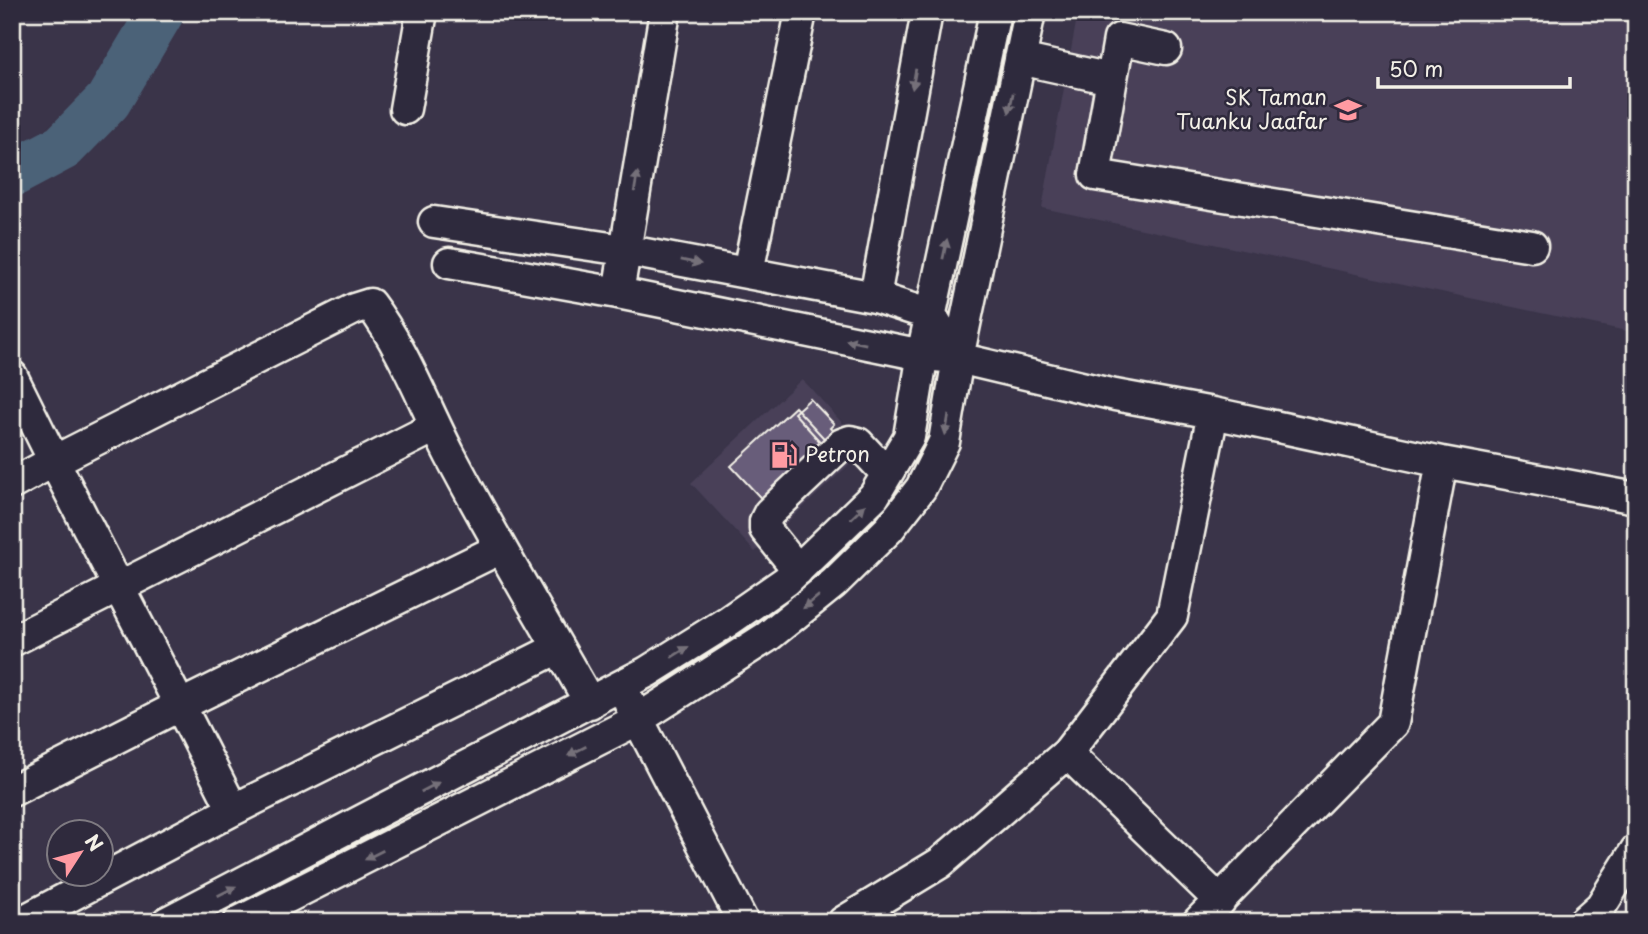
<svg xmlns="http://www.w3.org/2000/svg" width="1648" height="934" font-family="'Playpen Sans',sans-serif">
  <rect width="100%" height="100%" fill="#3a3449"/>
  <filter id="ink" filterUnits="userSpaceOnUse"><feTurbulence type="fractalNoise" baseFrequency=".0143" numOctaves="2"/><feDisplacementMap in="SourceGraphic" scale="14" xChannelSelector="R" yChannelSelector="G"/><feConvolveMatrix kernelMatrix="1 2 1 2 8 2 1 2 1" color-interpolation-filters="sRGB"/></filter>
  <g filter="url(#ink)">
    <path fill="#484058" d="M1078,12H1636V333L1042,208Z
      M802,379L866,449L755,552L691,483Z"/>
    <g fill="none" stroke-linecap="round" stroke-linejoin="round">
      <path stroke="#4c6278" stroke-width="47" d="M12,174L63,147L108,101L161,12"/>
    </g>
    <path fill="#685d7a" stroke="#f4f1e8" stroke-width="2" d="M810,399L834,424L830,428L837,436L825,447L794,413Z
      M795,407L834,449L770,508L731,466Z"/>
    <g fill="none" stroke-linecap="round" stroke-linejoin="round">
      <defs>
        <path id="minor" d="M665,12L618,293L922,355L958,358L1115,395L1213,413L1442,462L1636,498
          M1166,49L1119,39L1095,175L1532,246
          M1020,59L1111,79
          M405,109L422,12
          M434,222L624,250L875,297L931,315L941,331
          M449,263L618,293
          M748,272L801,12
          M875,297L927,12
          M12,376L54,461L354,309L370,304C404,349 424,405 450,455C494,539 543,620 590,703
          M12,484L54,461C113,578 175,693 233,810
          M798,570L765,529V521L769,513L842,444L850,441L858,443L887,474
          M12,641L435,427
          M629,702L743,922
          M1067,753L1220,901
          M12,791L181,705L499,549
          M21,922L233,810L558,648
          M167,922L647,672L727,622L786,581L874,496L909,437L925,341L995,12
          M239,922L637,720L767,637L834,583L889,529L921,488L944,442L958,358L1030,12
          M843,922L940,863L1067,753L1172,616L1213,413
          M1198,922L1393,723L1442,462
          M1583,922L1601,906L1636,850"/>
      </defs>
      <use href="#minor" stroke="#f4f1e8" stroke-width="35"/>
      <use href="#minor" stroke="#2f2a3d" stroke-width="30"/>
    </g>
    <defs><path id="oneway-solid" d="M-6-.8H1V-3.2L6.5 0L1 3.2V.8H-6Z" transform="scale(1.75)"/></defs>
    <g fill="#747079">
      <use href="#oneway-solid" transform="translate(914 79) rotate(100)"/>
      <use href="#oneway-solid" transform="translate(1011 103) rotate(102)"/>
      <use href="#oneway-solid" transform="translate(636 182) rotate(-80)"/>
      <use href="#oneway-solid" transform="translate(945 249) rotate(-78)"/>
      <use href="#oneway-solid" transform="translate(691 262) rotate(11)"/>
      <use href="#oneway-solid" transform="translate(856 342) rotate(-168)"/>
      <use href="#oneway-solid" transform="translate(947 425) rotate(100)"/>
      <use href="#oneway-solid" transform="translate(858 512) rotate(-44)"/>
      <use href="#oneway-solid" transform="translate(811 602) rotate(141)"/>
      <use href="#oneway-solid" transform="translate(680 652) rotate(-32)"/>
      <use href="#oneway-solid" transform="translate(577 751) rotate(153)"/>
      <use href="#oneway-solid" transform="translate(430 787) rotate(-28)"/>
      <use href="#oneway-solid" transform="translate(374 855) rotate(153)"/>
      <use href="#oneway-solid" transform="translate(227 891) rotate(-27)"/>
    </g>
  </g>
  <defs>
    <symbol id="school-bare" viewBox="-9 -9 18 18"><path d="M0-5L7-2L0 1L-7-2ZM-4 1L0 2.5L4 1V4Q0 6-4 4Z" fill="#ff9aa2" stroke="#2f2a3d" stroke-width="2.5" paint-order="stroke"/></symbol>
    <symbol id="fuel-bare" viewBox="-9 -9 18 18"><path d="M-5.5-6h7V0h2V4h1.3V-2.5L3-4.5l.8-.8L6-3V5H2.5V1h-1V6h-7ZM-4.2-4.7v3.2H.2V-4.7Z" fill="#ff9aa2" stroke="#2f2a3d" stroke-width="2.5" paint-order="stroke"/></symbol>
  </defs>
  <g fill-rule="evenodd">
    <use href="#school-bare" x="1329" y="91" width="38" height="38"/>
    <use href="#fuel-bare" x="765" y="436" width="38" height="38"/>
  </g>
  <g text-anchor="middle" stroke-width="5" stroke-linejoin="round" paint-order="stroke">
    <g font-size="21" fill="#f4f1e8" stroke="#2f2a3d" text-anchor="end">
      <text x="1327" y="105">SK Taman<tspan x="1327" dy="24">Tuanku Jaafar</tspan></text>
      <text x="805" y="462" text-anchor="start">Petron</text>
    </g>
  </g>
  <rect width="1648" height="934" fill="none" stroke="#2f2a3d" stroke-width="42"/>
  <rect x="21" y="21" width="1606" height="892" fill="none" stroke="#f4f1e8" stroke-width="2.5" filter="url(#ink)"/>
  <g transform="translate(80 853) rotate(54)"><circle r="33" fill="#2f2a3d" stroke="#7e7a81" stroke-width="2"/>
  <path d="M0-5L12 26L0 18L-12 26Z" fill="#ff9aa2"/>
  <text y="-10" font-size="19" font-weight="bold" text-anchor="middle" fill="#f4f1e8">N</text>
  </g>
  <path d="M1378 77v10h192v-10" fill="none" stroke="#f4f1e8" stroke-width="3.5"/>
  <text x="1389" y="77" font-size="21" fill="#f4f1e8" stroke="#2f2a3d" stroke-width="5" paint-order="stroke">50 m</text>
</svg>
